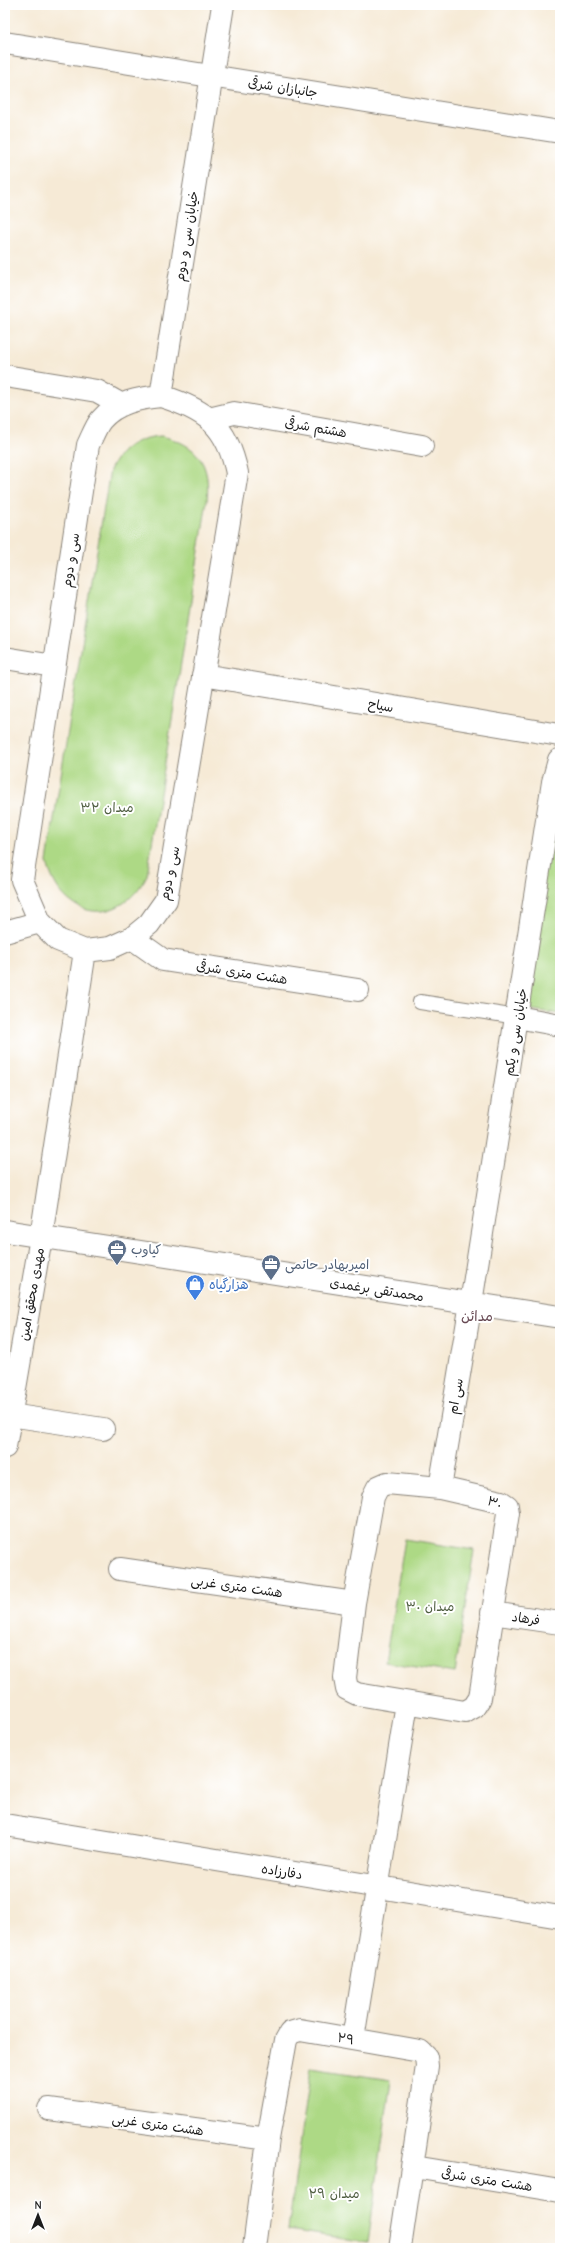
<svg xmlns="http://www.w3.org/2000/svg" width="565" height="2253" font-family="'Comic Neue','Playpen Sans Arabic',sans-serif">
  <rect width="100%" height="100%" fill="#fff"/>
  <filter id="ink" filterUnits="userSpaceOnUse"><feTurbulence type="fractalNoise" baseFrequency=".025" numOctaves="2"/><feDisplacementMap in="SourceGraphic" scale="8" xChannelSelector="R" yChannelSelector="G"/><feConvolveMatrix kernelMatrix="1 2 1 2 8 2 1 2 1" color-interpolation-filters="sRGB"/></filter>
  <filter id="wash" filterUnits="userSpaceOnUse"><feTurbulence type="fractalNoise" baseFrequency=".012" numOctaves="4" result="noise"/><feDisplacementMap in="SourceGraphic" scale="16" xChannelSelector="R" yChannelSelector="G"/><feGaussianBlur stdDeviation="0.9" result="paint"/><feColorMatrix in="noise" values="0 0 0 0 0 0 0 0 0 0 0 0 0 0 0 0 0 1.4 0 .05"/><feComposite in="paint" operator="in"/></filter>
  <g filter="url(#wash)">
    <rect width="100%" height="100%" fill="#f6ead6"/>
    <path fill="#add985" stroke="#647a50" d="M161,436C198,444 211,464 207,501L147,875C120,929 61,921 47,862L110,470C121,448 136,438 161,436Z
      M560,734V1014L526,1009Z
      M405,1539L474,1550L455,1673L385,1662Z
      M311,2068L391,2080L368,2242L288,2230Z"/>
  </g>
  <g filter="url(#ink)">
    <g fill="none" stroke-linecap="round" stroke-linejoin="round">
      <defs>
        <path id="lane" d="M420,1002L517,1017"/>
        <path id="street" d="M5,376L97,391L122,405
          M161,396C206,410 227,425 237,473L166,900L149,924L132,938L110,948L85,951L58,940L40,922L22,880L88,445C92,437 96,426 101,420C116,402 140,398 161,396Z
          M161,396L223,5
          M209,419L234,413L422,446
          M5,658L54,666
          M203,675L559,735
          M5,932L40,922
          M132,938L163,960L358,990
          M517,1017L560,1025
          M5,1231L560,1317
          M10,1415L103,1429
          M5,1447L41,1237L85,951
          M387,1483L440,1488L501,1502L507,1506L508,1513L480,1698L474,1707L465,1712L357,1694L347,1689L345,1678L354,1603L373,1497L378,1487Z
          M440,1488L471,1303L553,782L559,760
          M120,1569L354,1603
          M492,1613L560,1623
          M5,1825L560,1917
          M353,2039L407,1703
          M49,2109L268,2139
          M414,2167L560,2191
          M254,2248L268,2139L286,2040L290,2033L300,2030L420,2051L426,2057L427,2066L400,2248"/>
        <path id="secondary" d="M5,43L560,132"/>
      </defs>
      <use href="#lane" stroke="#898379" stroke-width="16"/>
      <use href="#street" stroke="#898379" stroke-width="24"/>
      <use href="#secondary" stroke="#898379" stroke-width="24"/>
      <use href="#lane" stroke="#fff" stroke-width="14"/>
      <use href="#street" stroke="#fff" stroke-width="22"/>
      <use href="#secondary" stroke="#fff" stroke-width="22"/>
    </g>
  </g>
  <defs>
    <symbol id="office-pin" viewBox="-11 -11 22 30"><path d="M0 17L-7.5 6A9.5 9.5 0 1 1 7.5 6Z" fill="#5c6f8a" stroke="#fff"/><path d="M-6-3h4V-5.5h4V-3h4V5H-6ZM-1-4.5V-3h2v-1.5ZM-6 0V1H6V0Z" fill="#fff"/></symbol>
    <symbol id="shop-pin" viewBox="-11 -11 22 30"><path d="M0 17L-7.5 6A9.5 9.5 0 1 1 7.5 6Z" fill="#3f7fe0" stroke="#fff"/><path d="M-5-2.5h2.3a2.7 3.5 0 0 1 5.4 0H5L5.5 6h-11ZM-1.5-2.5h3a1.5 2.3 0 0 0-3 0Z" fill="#fff"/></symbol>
  </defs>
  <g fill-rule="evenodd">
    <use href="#office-pin" x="106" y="1238" width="22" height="30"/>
    <use href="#office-pin" x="260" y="1253" width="22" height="30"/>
    <use href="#shop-pin" x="184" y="1273" width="22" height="30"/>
  </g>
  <g text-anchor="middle" stroke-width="4" stroke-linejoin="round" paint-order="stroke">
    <g font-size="13" fill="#1c1c1c" stroke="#fff">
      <text transform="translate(283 87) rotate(9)" y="5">جانبازان شرقی</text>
      <text transform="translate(186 236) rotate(-81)" y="5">خیابان سی و دوم</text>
      <text transform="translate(316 427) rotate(10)" y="5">هشتم شرقی</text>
      <text transform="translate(70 560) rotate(-81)" y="5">سی و دوم</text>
      <text transform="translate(381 705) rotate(10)" y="5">سیاح</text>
      <text transform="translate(169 873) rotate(-78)" y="5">سی و دوم</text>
      <text transform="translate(242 972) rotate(9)" y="5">هشت متری شرقی</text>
      <text transform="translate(515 1032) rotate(-81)" y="5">خیابان سی و یکم</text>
      <text transform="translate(377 1289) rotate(9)" y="5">محمدتقی برغمدی</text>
      <text transform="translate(31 1294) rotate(-80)" y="5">مهدی محقق امین</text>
      <text transform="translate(455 1396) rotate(-80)" y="5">سی ام</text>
      <text transform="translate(495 1502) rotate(20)" y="5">۳۰</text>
      <text transform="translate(237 1586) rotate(8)" y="5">هشت متری غربی</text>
      <text transform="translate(526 1618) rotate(8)" y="5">فرهاد</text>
      <text transform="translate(282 1871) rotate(9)" y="5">دفارزاده</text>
      <text transform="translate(346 2038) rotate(10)" y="5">۲۹</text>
      <text transform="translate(158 2124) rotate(8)" y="5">هشت متری غربی</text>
      <text transform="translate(487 2179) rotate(9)" y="5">هشت متری شرقی</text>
    </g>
    <g font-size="13" fill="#4f5e41" stroke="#fff">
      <text x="107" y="812">میدان ۳۲</text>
      <text x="430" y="1611">میدان ۳۰</text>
      <text x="334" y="2198">میدان ۲۹</text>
    </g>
    <g font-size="13" fill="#4e5e75" stroke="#fff" text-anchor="start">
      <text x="131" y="1254">کیاوب</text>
      <text x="285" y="1269">امیربهادر حاتمی</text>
    </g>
    <g font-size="13" fill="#366cbe" stroke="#fff" text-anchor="start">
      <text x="209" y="1289">هزارگیاه</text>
    </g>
    <g font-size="14" fill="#664852" stroke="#fff">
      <text x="477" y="1321">مدائن</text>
    </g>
  </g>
  <rect width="565" height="2253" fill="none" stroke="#fff" stroke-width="20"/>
  <g transform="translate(38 2215)" stroke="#ffffff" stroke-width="3" paint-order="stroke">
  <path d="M0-3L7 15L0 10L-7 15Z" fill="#1c1c1c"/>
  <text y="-6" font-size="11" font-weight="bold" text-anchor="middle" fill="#1c1c1c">N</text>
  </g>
</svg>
